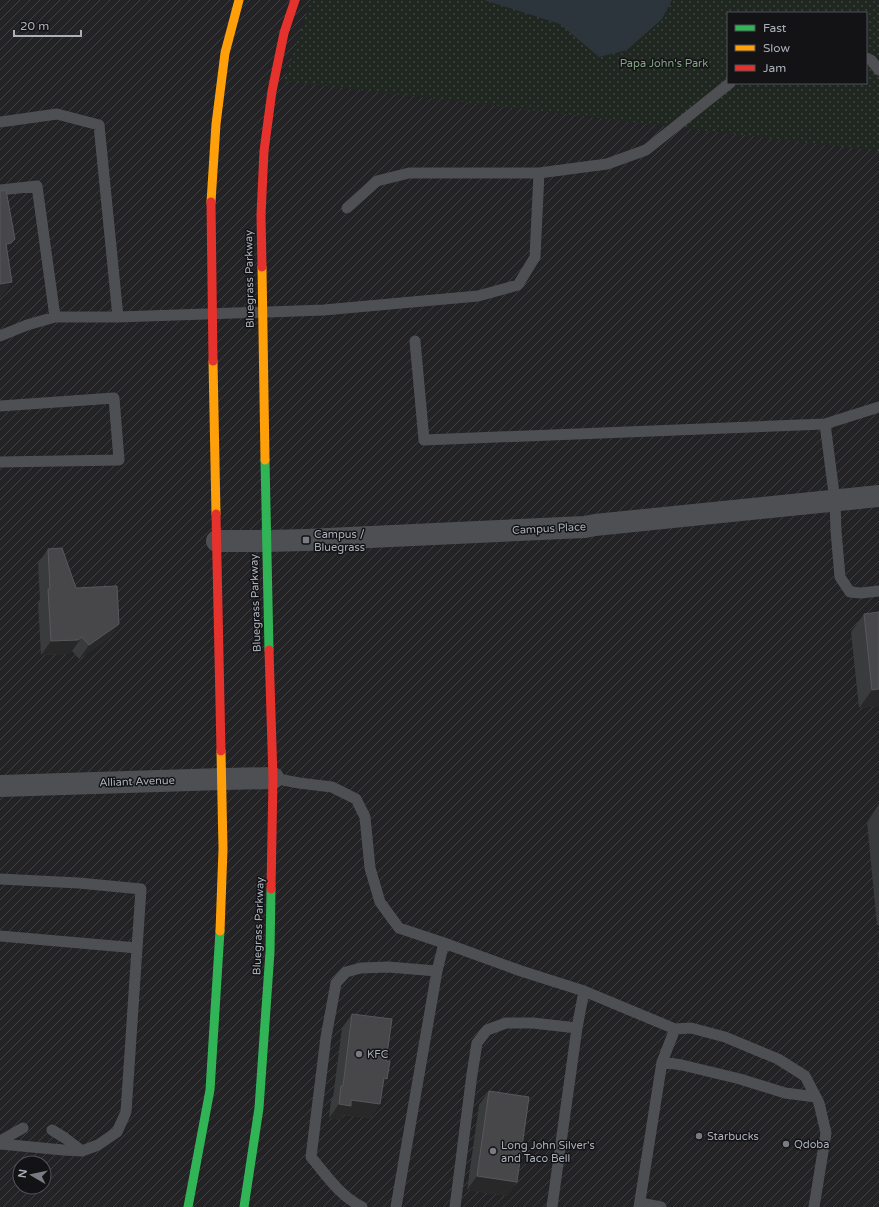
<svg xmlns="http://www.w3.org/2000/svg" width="879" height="1207" font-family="'Varela Round',sans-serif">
  <defs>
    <pattern id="industrial-furrows" width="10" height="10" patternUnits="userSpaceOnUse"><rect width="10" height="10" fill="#232326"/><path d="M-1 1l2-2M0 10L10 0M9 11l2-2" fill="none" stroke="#404043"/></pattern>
    <pattern id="park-dots" width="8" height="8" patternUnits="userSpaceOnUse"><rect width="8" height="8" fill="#1f2720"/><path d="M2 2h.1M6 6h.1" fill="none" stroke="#3d443e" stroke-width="1.8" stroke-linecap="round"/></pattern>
  </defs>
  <rect width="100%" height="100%" fill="#191919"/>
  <path fill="url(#industrial-furrows)" fill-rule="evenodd" d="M0,0H879V1207H0ZM728,13H866V83H728ZM20,1163H44V1187H20Z"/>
  <path fill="url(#park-dots)" fill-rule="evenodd" d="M311,0H879V151L284,81ZM728,13H866V83H728Z"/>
  <path fill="#2c353c" d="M484,0H672L662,19L627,50L599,57L560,24Z"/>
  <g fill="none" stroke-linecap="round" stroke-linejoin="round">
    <path stroke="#4d4f52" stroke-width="11" d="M866,58L871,60L879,70
      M0,122L57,114L99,125L118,317
      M0,190L37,186L55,317
      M347,208L377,181L409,173H539
      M0,336L27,325L55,317H118L324,310L478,296L518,285L535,257L539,173L607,164L646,150L730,83
      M415,341L424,440L825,424L835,501L836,531L840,577L850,592L861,593L879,591
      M0,406L114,398L119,460L0,462
      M825,424L879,407
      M273,778L299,783L332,787L356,799L365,817L370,868L380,902L399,928L444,943
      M0,879L79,883L141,889L126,1112L117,1132L98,1145L82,1151L63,1150L0,1144
      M0,936L137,948
      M662,1062L682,1065L740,1079L785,1093L816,1097
      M52,1130L65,1138L82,1151
      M0,1141L23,1128
      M640,1203L661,1207
      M362,1207C339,1195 327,1176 311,1157L326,1037L336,983L346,972L361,968L388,967L437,971
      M396,1207L437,971L444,943L521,971L584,991
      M455,1207L472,1074L477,1043L487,1030L506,1023H533L577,1028
      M552,1207L577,1028L584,991L675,1029L691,1028L725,1037L778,1059L805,1076L819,1103L826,1133L814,1207
      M639,1207L662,1062L675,1029"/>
    <path stroke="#4d4f52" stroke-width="22" d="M217,541H266L306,540L585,527L595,525L879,496
      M0,786L223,779L273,778"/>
    <path stroke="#30b455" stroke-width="9" d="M265,460L269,650
      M188,1207L210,1090L220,931
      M244,1207L259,1108L270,952L271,889"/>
    <path stroke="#ff9f0a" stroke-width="9" d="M211,202L216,124L225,53L239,0
      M262,267L265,460
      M213,361L216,514
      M220,931L223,849L221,751"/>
    <path stroke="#e5322d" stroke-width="9" d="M211,202L213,361
      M262,267L261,215L264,151L272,91L284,33L295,0
      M216,514L221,751
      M269,650L273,778L271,889"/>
  </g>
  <path fill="#3a3b3c" d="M48,549L76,588L119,624L109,638L79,659L72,651L68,654L41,655L38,603L40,601L38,563Z
    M864,614L879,706L859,708L851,632Z
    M879,804V925H877L867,822Z
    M879,952V963L878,953Z
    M352,1014L383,1085L371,1118L344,1115L341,1120L329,1118L331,1100L333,1097L342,1028Z
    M489,1091L517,1182L507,1196L467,1190L479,1105Z"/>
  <path fill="#282829" d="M15,239L0,260L6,244Z
    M12,282L0,299V284Z
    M119,624L109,638L79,659L89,645Z
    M82,637L72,651L68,654L41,655L51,641Z
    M879,689V706L859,708L872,690Z
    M384,1078L387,1079L378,1093Z
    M351,1100L380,1104L371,1118L344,1115L341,1120L329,1118L339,1104Z
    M477,1176L517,1182L507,1196L467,1190Z"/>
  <path fill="#47474a" stroke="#56585c" d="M6,190L15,239L11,243L6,244L12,282L0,284V191Z
    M62,548L76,588L117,586L119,624L89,645L82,637L78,640L51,641L48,589H50L48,549Z
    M879,612V689L872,690L864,614Z
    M352,1014L392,1019L386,1061H390L387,1079L384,1078L380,1104L351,1100V1106L339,1104L341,1086H343Z
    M489,1091L529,1097L517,1182L477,1176Z"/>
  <g fill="#787b82" stroke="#131316" stroke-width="1.5">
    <rect x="302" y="536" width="8" height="8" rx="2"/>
    <circle cx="359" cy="1054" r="4"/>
    <circle cx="699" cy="1136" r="4"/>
    <circle cx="786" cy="1144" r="4"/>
    <circle cx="493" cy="1151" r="4"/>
  </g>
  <g text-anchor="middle" stroke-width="3" stroke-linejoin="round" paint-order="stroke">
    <g font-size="11" fill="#82a583" stroke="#131316">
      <text x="664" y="67">Papa John's Park</text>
    </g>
    <g font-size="11" fill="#abb0ba" stroke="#131316">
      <text transform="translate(249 279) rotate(-91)" y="4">Bluegrass Parkway</text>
      <text transform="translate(549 528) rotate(-3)" y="4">Campus Place</text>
      <text transform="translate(255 603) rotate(-92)" y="4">Bluegrass Parkway</text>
      <text transform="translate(137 781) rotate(-2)" y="4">Alliant Avenue</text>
      <text transform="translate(258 926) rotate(-88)" y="4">Bluegrass Parkway</text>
    </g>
    <g font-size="11" fill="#abb0ba" stroke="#131316" text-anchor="start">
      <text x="314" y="538">Campus /<tspan x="314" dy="13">Bluegrass</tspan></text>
      <text x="367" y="1058">KFC</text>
      <text x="707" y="1140">Starbucks</text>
      <text x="794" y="1148">Qdoba</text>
      <text x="501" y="1149">Long John Silver's<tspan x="501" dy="13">and Taco Bell</tspan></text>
    </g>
  </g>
  <rect x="727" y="12" width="140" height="72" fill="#131316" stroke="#505258"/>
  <rect x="735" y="25" width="20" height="6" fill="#30b455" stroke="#505258"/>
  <text x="763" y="32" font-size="12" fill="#abb0ba">Fast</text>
  <rect x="735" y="45" width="20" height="6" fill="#ff9f0a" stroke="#505258"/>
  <text x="763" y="52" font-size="12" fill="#abb0ba">Slow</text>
  <rect x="735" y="65" width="20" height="6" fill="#e5322d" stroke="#505258"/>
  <text x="763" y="72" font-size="12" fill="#abb0ba">Jam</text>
  <g transform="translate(32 1175) rotate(279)"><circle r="19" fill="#131316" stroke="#505258"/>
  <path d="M0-3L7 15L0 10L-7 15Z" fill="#787b82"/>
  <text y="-6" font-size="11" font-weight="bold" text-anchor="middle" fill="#abb0ba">N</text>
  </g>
  <path d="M14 30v6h67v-6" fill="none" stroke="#abb0ba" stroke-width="2"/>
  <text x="20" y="30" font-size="12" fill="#abb0ba" stroke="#131316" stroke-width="3" paint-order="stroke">20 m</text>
</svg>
